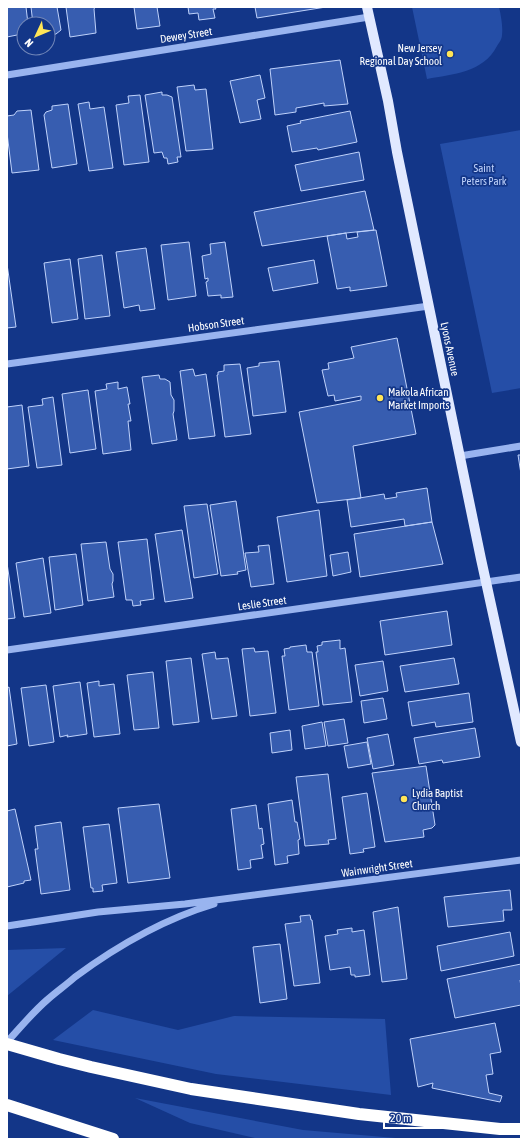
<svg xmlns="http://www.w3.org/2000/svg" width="528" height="1146" font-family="'Asap Condensed',sans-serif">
  <rect width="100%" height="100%" fill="#133688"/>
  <path fill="#254ea7" d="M412,7H499C501,16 503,26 502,35C502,39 499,43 497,46C483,73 453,74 427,79Z
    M521,130V388L492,393L440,144Z
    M66,948L7,996V950Z
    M93,1010L178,1030L234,1016L385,1019L391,1095L216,1074L53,1040Z
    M135,1098L303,1130L407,1139H259L190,1123Z"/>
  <path fill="#375db0" stroke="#bfd2fb" d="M7,7H26L28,24H24V30H22V34L7,37Z
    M31,7H57L61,30L56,34L50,35L51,38L48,39V24H33Z
    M66,7H95L94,9L96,33L70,37Z
    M134,7H157L160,26L137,29Z
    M188,7H215L216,9H213L215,18L199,20L198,13L189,14Z
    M255,7H326L257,18Z
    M340,60L348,104L324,106V103L296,108V112L275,115L270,69Z
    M260,75L265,98L257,100L261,119L240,123L230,81Z
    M194,85L195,90L206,89L213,149L186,151L177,87Z
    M162,92V95H167L172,97L181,157H177L178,162L168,164L167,158H164L162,152L154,153L145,95Z
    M140,95L149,162L124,165L116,105L129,103L128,96Z
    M89,102L90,109L104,107L113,168L89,171L78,104Z
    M68,104L77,164L52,168L44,115L46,112L52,110V106Z
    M31,110L39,170L12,173L7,133V116L14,115L17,111Z
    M350,111L357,142L318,150L317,148L292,152L287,126L301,123L300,121Z
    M359,152L364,180L301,191L295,165Z
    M365,191L374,230L346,233L262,246L254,212Z
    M376,230L387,286L350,291V287L337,289L327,236L346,233L347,239L358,237L357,232Z
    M189,242L196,296L168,300L161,245Z
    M225,242L233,297L221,298V295L208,296L206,282L208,281V278L205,279L202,256L211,254L210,244Z
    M146,248L155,309L140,311L139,305L124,308L116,252Z
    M102,255L110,316L85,319L78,259Z
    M70,259L78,319L52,323L44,263Z
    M314,260L318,283L273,291L268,268Z
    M7,264L16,327L7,328Z
    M397,338L416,434L353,446L361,498L317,503L299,412L361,400V396L335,401L334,395L328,396L322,370L329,369L328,363L354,358L351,347Z
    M279,361L286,412L253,416L247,368L259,366V363Z
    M240,364L251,434L225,437L217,375H218V372L224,371V365Z
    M193,369L195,376L206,374L215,436L189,439L180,371Z
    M159,375L160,379H165L170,382L171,395L174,400V411L173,414L177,440L152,444L142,377Z
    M118,382V389L127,387L130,404H128L131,421H128L131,450L103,454L95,391L107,389L106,384Z
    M88,390L96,449L70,453L62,394Z
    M53,397L62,465L37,468L28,407L43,405L42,399Z
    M22,405L29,466L7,469V407Z
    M518,455H521V474Z
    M427,488L432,522L405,526L404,519L351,527L347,500L384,494L385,499L397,497L396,493Z
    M236,501L246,570L237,572L238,574L221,576L210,505Z
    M207,504L218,574L194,578L184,506Z
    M319,510L327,576L287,582L277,517Z
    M432,522L443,564L360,577L354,534Z
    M182,530L193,598L165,602L155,534Z
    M147,539L154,599L140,601L141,605L133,606L132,600H126L118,542Z
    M106,542L110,569L113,574V581L112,584L114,597L88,601L81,544Z
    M269,545L274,584L251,587L245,553L259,552L258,546Z
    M348,552L351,572L333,576L330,555Z
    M76,554L83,605L55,610L49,557Z
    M43,558L51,613L24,617L16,563Z
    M7,563L15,618L7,619Z
    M447,611L452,645L385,655L380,621Z
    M340,640V649L345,648L352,702L323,705L316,652H318L317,646L322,645V642Z
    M306,645L307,652H312L319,706L289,710L282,656H285L284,649L290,648V647Z
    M254,648L255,652L268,651L276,713L250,716L242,649Z
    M215,652L216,659L228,658L237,716L212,719L202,654Z
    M191,658L199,722L173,725L166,661Z
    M454,658L459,684L405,692L400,666Z
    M383,661L388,691L360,696L355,665Z
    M153,672L159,728L134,730L127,675Z
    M99,681V686L114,684L120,734L94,737L87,683Z
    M80,682L87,734L67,737L68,735L60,737L53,686Z
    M46,685L54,742L29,746L21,688Z
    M9,687L17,744L7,746V688Z
    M469,693L473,722L436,727L435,722L412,726L408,702Z
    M383,698L387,719L364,723L361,701Z
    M344,719L348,743L328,746L324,722Z
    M322,722L326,746L305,749L302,726Z
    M475,728L480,757L443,763L442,760L419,764L414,738Z
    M290,730L292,750L272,753L270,733Z
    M388,734L394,765L373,769L367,738Z
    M367,742L371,764L348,768L344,746Z
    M426,766L435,825L432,828L423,830L424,837L385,842L372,773Z
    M328,774L336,839L328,840L329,844L305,846L296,777Z
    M367,793L375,847L363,849L364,852L350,854L342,797Z
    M292,800L295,822H297L300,839L298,840L299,854L287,856L288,863L275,865L268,804Z
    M159,804L170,878L128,883L118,808Z
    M256,805L259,829L262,828L264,844L261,845L263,858L250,860L251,868L238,870L231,809Z
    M15,809L31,880L24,881V883L7,887V811Z
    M61,822L70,890L41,894L35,849H38L35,826Z
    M109,824L117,883L102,885L103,891L93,892V888H91L83,827Z
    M510,890L512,910H503L504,921L448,927L444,897Z
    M398,907L407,979L382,982L373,912Z
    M310,915L311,920H312L320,983L294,986L285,924L301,922L300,916Z
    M352,928V932L364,930L370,975L355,977V975H351L350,967L330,970L325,936L338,934L337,930Z
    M510,932L514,956L441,971L437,946Z
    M280,944L287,999L260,1003L253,947Z
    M521,964V980H520L521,987V1005L455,1018L447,979Z
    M495,1023L501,1052L490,1054L493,1074L486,1075L489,1093L502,1096L500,1102L432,1088L433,1083L418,1087L410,1039Z"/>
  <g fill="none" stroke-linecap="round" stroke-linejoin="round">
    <path stroke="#99b4ef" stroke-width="7" d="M7,75L369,17
      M7,364L429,306
      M460,456L521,446
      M7,650L521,577
      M7,926L98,912L185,904L521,860
      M7,1042C20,1028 32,1013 47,1000C56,992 66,985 75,977C117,946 164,919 214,904"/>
    <path stroke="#e1e9ff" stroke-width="10" d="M367,7L388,101L397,152L481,559L521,742"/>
    <path stroke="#fff" stroke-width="12" d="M7,1044L59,1059L91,1067L191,1089L359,1114L500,1129H521
      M7,1105L113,1139"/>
  </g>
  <g fill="#ffe557" stroke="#133688" stroke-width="1.5">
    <circle cx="450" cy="54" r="4"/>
    <circle cx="380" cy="398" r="4"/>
    <circle cx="404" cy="799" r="4"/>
  </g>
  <g text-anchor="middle" stroke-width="3.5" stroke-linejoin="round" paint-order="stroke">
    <g font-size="11" fill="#fff" stroke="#133688">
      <text transform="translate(186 35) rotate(-9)" y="4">Dewey Street</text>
      <text transform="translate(216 324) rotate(-8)" y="4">Hobson Street</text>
      <text transform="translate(450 349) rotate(78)" y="4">Lyons Avenue</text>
      <text transform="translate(262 603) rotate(-8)" y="4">Leslie Street</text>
      <text transform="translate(377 868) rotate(-8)" y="4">Wainwright Street</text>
    </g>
    <g font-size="11" fill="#fff" stroke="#133688" text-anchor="start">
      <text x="442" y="52" text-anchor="end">New Jersey<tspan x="442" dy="13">Regional Day School</tspan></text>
      <text x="388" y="396">Makola African<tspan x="388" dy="13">Market Imports</tspan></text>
      <text x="412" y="797">Lydia Baptist<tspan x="412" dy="13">Church</tspan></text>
    </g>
    <g font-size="11" fill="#bfd2fb" stroke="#133688">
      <text x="484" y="172">Saint<tspan x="484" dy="13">Peters Park</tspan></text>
    </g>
  </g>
  <rect width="528" height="1146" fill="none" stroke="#ffffff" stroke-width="16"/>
  <g transform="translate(36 36) rotate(226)"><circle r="19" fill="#133688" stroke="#7186b8"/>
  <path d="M0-3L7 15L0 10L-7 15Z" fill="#ffe557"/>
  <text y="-6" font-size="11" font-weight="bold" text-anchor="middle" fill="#ffffff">N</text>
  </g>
  <path d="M384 1122v6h72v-6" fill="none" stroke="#ffffff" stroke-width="2"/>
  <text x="390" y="1122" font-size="12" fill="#ffffff" stroke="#133688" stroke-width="3" paint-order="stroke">20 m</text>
</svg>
